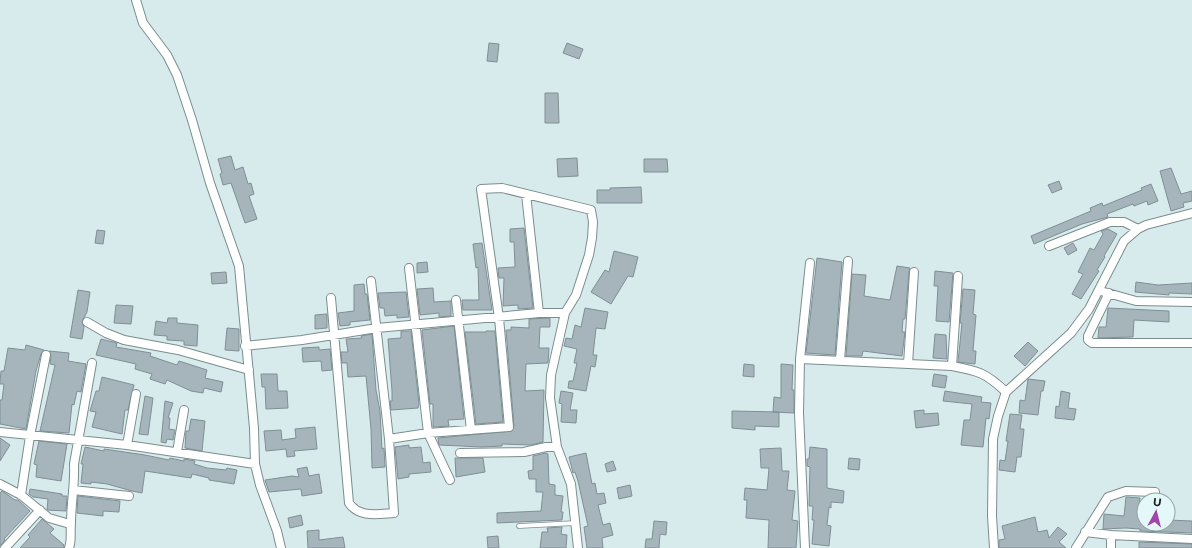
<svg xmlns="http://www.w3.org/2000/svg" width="1192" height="548" font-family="Montserrat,sans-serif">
  <rect width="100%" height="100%" fill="#d8ebec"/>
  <path fill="#a5b5bb" stroke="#808f95" d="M489,43L499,44L497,62L487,61Z
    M567,43L583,49L579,59L563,53Z
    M545,93H558L559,123H545Z
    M231,156L235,170L243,167L248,184L251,183L254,194L249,196L257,219L245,223L231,183L223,185L220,174L222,173L218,159Z
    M577,158L578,176L558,177L557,159Z
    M644,159H667L668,172H644Z
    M1171,168L1181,194L1192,191V201L1183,203L1184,207L1171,211L1160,171Z
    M1059,181L1062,189L1052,193L1048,185Z
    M1151,184L1158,201L1148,205L1147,201L1134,206L1133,204L1107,214L1108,217L1082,224L1034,244L1031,236L1091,211L1090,208L1102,203L1103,206L1142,190L1141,188Z
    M641,187L642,203H597V190H610V188Z
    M524,228L533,308L518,309V305L503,306L504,278H499L498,268L515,267L514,242H510V229Z
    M1108,229L1117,234L1104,256L1105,257L1097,270L1099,271L1081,299L1072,294L1083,274L1078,272L1090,248L1094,250L1103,234L1101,231Z
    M97,230L105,231L103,244L95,243Z
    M482,243L492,310H463L462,300H479L478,267L476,268L473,244Z
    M1073,243L1077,250L1068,255L1064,248Z
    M614,251L638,257L633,277L628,276L611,304L591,292L605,270L609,272Z
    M817,258L842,262L835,355L806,353Z
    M427,262L428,272L417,273V263Z
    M897,266L910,268L909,272L905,319H903L902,332H905L902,356L863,351L862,356H846L852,274L866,275L864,296L890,300Z
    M935,271L953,273L949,322L936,321L938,286H934Z
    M226,272L227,283L212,284L211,273Z
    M1136,282L1158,285L1192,283V294L1169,293V295L1135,292Z
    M364,284L365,294H367L370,320L350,322V325L340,326L338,313L354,311V285Z
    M433,288L434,302L451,301V316L439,317V313L420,315L417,289Z
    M963,289L975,290L973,314L976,315L973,351H976L975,364L958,362L962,323H960Z
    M78,290L90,292L87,312L82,322L84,327L82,339L70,337Z
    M406,292L409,317L397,318V315L385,316L384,308H380L378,293Z
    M116,305L133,306L131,324L114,323Z
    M585,308L608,312L605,329L596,328L593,355H597L595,367L591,366L586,391L568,388L569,381H573L577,363H574L577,349L564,346L566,338L572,339L575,325L581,327Z
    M1108,308L1169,311V322L1134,320L1133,337L1098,338L1099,327H1106Z
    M327,314V328L315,329V315Z
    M168,318H177V323L198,325L197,346L184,345V341L167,340V336L154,335L156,321L167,323Z
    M550,318V327H540L539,348H549L548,363L526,364L525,391L544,390L543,442L531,445L502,444V446L482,447L439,445L438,438L512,431L514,426L506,330H511V327L529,328V319Z
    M454,326L464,419L448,420L449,426L433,427V404H430L422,330Z
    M227,328L239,329V351L225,350Z
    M401,331H411L419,404L418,408L391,410L390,401H392V391L388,339L401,338Z
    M486,331H495L503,422L476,424L465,332H486Z
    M372,334L376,390L380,411L382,449L384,448L385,467L372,468L371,429L366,376L348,377L347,363H342L341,352H348L346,339L362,338L361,336Z
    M935,334L946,335L947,359L933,358Z
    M101,339L117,343L116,347L151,353L150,356L177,365L179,361L207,370L205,378L223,382L221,392L204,388L203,393L191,391L167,380L165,384L150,379L152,374L135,369L136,364L96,355Z
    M1028,342L1038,351L1025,366L1014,356Z
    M26,345L44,350L41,354L36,371L26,429L0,424V400H2L4,384H0V382L1,371H4L8,348L25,350Z
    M319,347V350L330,349L332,370L322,371L321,361L303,362L302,348Z
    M49,351L69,353L68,361L86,364L81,392L77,391L74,405L72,404L69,433L40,431L55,365L50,364L51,356Z
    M744,364L754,365V377L743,376Z
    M781,364L793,365L792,390H794V413L773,412L774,397L781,398Z
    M261,374H277L278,391H287L288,408L266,409L265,387H262Z
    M934,374L947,376L945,388L932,386Z
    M102,377L134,385L128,410H125L122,434L92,427L96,412L90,411L96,391H99Z
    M1028,379L1045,381L1043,391H1041L1038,415L1019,413L1020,400L1025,401Z
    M561,391L573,393L570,410H577L576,423L561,422L562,404L559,403Z
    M945,391L982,397L981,402L991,403L989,419L986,418L983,447L961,445L964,420H970L972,404L943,401Z
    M1061,391L1070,393L1068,408L1076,409L1074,420L1055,418L1056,406L1059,407Z
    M145,396L153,398L148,435L139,434Z
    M165,401L173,403L168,418H170L169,429L175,430L173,440L167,439L166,443L161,442Z
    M924,410V414L938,413L939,425L916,428L914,411Z
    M732,411L779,412V427L755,426V430L732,428Z
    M1010,414L1022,415L1020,429H1024L1021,457H1017L1015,472L999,470L1000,460L1005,461L1008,441H1006Z
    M191,419L205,421L202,451L185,448L186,431H189Z
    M315,427L317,449L294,451L295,456L287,457L286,449L266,451L264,431L281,430L282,440L296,438L295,429Z
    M0,438L10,445L0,461Z
    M39,441L67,444L61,481L36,477L37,465L34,464Z
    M409,445V448L421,447L423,463L430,462L431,472L409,474V477L398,479L395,447Z
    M85,447L104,451V449L145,455L169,460L170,458L184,461V459L195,461L194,464L207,468L226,470L227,468L237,470L234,484L209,480V478L192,474L191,478L145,471L142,493L132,491L107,484L91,482V484L81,483L83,464H81Z
    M810,447L827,449V488L844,491L843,503L831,502V508L829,507L827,525L831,526L829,546L812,544L814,520H812L813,506H809L810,467L807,466V459H809Z
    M781,448L782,471H789L787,490L795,491L792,520L798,521L796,548H768L769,520L746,518L747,500H744L745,488L767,490L769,468H761L760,449Z
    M546,453L548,454L549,484L555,485V495L563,496L561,512H563L562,520L497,523V513L541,511L543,492H536V479H529L528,471L533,470V456Z
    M586,453L592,484L595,483L597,494L604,493L606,503L598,505L603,525L610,523L613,535L602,538L603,548H587L584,527L588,526L578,481L575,472L573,473L569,457Z
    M455,458H483L485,472L456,477Z
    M849,458L860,459L859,470L848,469Z
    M613,461L616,470L607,472L605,464Z
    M307,467L309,476L319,474L322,493L302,496L301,489L269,492L265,480L292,476L299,477L297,469Z
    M630,485L632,496L619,499L617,488Z
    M30,489L62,494V496H67L66,511L47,510L48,499L33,497L29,494Z
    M2,491L15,500H18L30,511L4,539L5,540L0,546V493Z
    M78,496L120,501L119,512L103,511V516L77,513Z
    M1126,497L1140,498L1138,517H1144V524H1168V520L1192,521V533L1140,531V529L1126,528L1103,529L1104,514L1124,516Z
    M301,515L303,525L290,528L288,518Z
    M1035,517L1038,532L1047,530L1049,538L1058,527L1067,534L1059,542L1066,548H999V540L1005,539L1002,526Z
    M42,519L54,529L50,533L64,545V548H20L30,537L28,535Z
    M654,521L667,522L666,535L660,534L659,548H645L646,539H652Z
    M562,527L561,534L567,535L566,548H540L542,532H548L547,528Z
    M319,530V540L343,537L345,548H308L307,531Z
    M498,536L499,548H488L487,537Z
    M1139,542L1192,544V548H1139Z"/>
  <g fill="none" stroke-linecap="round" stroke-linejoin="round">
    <defs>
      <path id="lane" d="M519,526L576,523"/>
      <path id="street" d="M136,0L143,23L167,55L177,75L192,120L210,183L239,266L254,428L255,464L260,485L277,531L281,548
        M526,194L539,313
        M1049,246L1110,222H1124L1138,229
        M409,268L428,433L450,480
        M1104,292L1136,301L1192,302
        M1109,293L1088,336V340L1092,343H1192
        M331,298L349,503C359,518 378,514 394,513L389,439L371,281
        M456,300L471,430
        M87,322L106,333L124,340L178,350L249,370
        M245,346L302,340L377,328L539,313H565
        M800,359L952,366C979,371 986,373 1006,392
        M840,360L848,261
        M908,364L914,272
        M952,366L958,276
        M0,432L127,445L255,464
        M389,439L428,433L509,427L499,318L481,189L502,188L591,210L593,222L592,238L589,255L576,295L565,313L551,375L550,398L557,447L571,484L578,548
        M127,445L136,394
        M177,452L184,410
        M460,453L524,452L546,447H557
        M0,484L21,495L49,518L70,524
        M73,490L129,496
        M21,495L30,436L46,355
        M1085,532L1111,535L1192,539
        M5,548L40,510
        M69,548C72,540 70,532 71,523C71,503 75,484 74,464L92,363
        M805,548L799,413L800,359L810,263
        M994,548L992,516L993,439L998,416L1006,392L1071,333L1089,309L1124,241L1138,229L1146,225L1192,213
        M1076,548L1108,497L1126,491L1155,492
        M1111,548V535"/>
    </defs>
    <use href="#lane" stroke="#7c8d8f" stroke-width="5.5"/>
    <use href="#street" stroke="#7c8d8f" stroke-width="10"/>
    <use href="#lane" stroke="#fff" stroke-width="4"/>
    <use href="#street" stroke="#fff" stroke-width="8"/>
  </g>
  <g transform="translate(1156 512) rotate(7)"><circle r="19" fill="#e5f8f9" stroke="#94a2a3"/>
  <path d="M0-3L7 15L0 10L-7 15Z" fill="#a243ac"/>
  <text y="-6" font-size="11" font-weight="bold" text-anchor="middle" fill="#1a2021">U</text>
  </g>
</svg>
